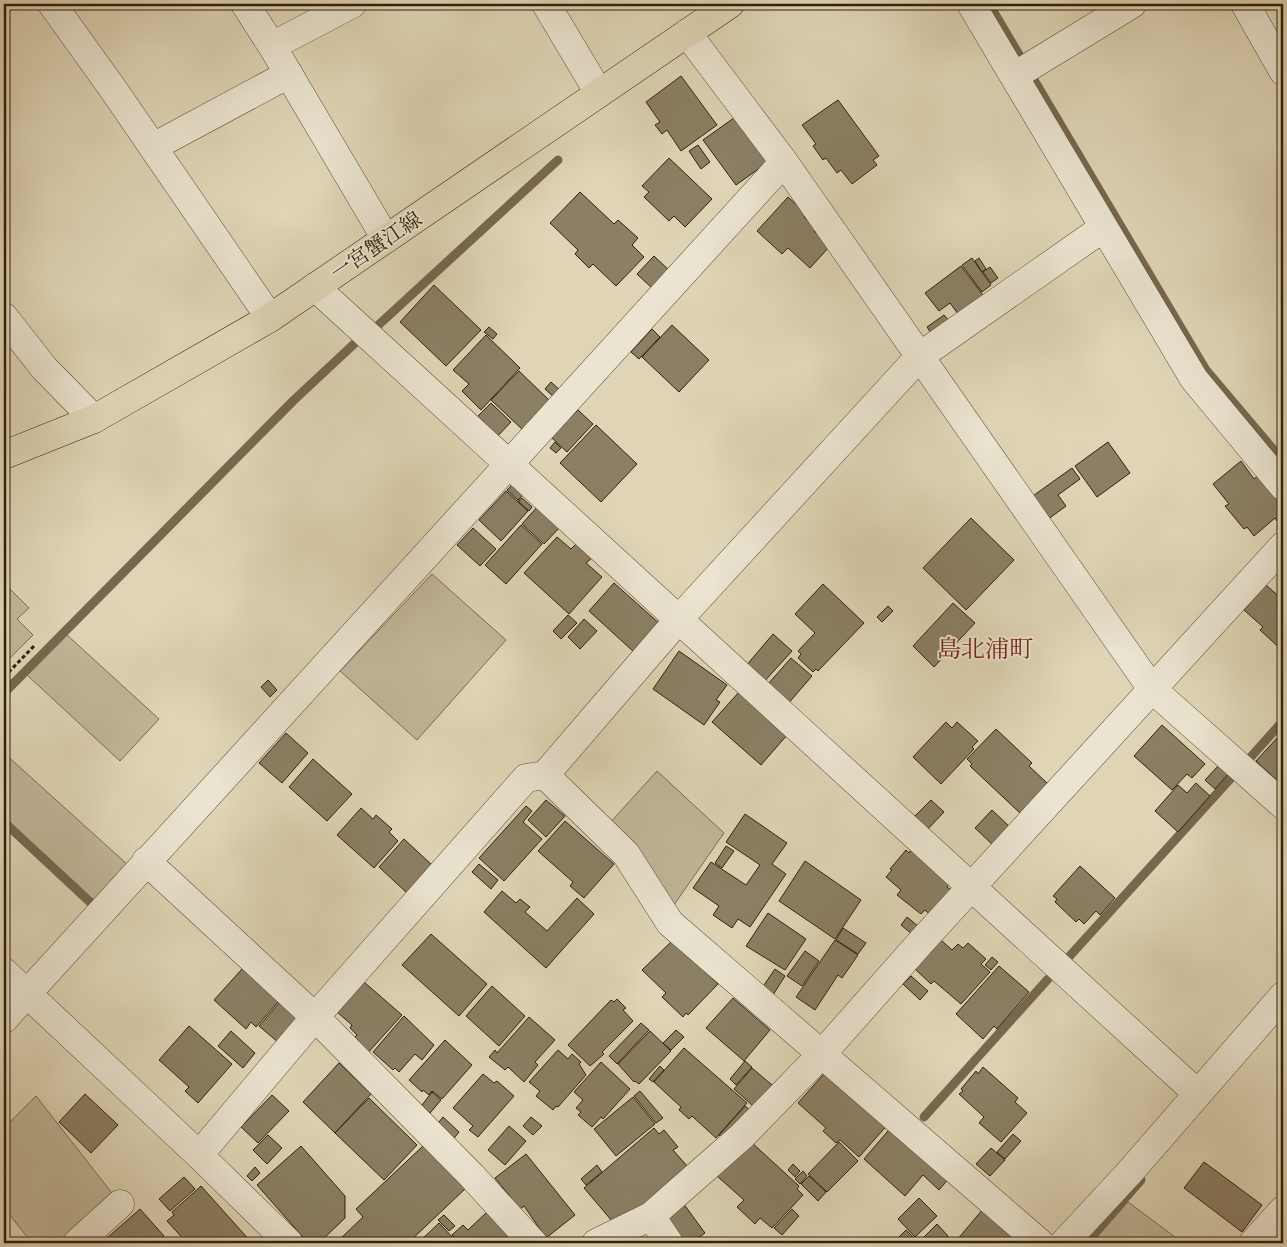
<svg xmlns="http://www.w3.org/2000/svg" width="1287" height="1247" font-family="'Sorts Mill Goudy','Noto Serif JP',serif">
  <rect width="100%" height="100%" fill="#dfd5b6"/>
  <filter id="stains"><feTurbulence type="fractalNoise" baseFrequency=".004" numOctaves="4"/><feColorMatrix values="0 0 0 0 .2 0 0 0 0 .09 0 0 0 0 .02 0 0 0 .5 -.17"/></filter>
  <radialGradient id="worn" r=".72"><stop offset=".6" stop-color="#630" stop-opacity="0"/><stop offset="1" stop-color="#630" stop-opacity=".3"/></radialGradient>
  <path fill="#c1b699" stroke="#796c52" d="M432,574L506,640L417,740L340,671Z
    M4,583L29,608L17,619L33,635L4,664Z
    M67,635L159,719L120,761L27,675Z
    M4,753L128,865L95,901L4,817Z
    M657,771L724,833L669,912L609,824Z
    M36,1096L115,1197L66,1243H32L4,1208V1128Z
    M1128,1202L1183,1243H1092Z"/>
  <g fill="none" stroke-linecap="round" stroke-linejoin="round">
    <path stroke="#76684f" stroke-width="9" d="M989,4L1206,370L1283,461
      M373,330L558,160
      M4,693L294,400L354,344
      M1249,759L1283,721
      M4,822L92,904
      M1067,959L1232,777
      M924,1117L1048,979
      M1086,1243L1141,1180"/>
  </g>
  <path fill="#8b7f64" stroke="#31210b" d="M681,76L717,125L681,151L667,130L662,134L655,125L660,122L646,102Z
    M838,100L879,156L873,160L877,165L852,184L841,170L837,173L826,158L823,160L813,146L816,144L802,125Z
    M738,115L771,160L736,185L703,140Z
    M698,145L710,162L701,169L689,151Z
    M669,158L712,199L685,227L674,216L669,221L644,197L649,192L642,186Z
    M580,192L614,224L618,220L638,238L632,245L644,257L616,286L593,264L589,268L575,254L578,250L550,223Z
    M788,197L807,214L804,217L817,228L814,231L830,246L810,268L788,248L782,254L757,231Z
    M654,256L671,272L654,290L637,274Z
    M972,258L991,285L982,292L962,265Z
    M979,258L986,269L982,272L975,261Z
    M961,266L986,299L961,318L950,303L939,311L925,293Z
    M990,267L998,278L991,283L983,272Z
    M434,285L481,330L446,366L400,322Z
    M944,315L951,323L933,336L927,327Z
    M672,325L709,360L679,392L642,357Z
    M489,327L497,334L493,339L484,332Z
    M652,329L660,337L639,359L631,352Z
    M486,335L520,368L481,410L462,391L469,384L453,370Z
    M519,371L550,401L523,430L491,400Z
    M551,382L561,391L555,398L545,389Z
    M491,403L511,422L493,441L473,421Z
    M578,410L593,424L567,452L551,437Z
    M596,425L637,464L601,502L560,463Z
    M555,442L561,448L556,453L550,448Z
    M1108,442L1130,473L1097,497L1075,466Z
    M1241,461L1254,479L1260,474L1283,504V516L1277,521L1275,518L1254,536L1247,527L1244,529L1225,506L1229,504L1213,484Z
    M1072,468L1080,479L1058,495L1066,506L1047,520L1030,498Z
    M512,485L523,495L518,500L507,490Z
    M506,491L528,511L501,541L479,520Z
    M522,498L532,507L529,511L518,501Z
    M538,506L561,526L544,544L522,524Z
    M971,518L1014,560L966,610L923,568Z
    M521,525L542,544L506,584L485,565Z
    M473,528L496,549L480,566L457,545Z
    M557,537L571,549L576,544L592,558L586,563L602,577L569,614L524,573Z
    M614,583L661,625L635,653L589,611Z
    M823,584L864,623L818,671L816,669L813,672L798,658L801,654L798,651L815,633L795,614Z
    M1266,585L1283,600V651L1260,630L1263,627L1244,610Z
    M953,603L975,623L934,667L913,646Z
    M888,606L893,611L882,622L877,617Z
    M568,615L577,623L561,639L553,631Z
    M584,619L597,631L580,649L568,637Z
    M773,634L792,651L763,683L745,667Z
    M679,651L727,685L716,700L720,702L704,725L653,689Z
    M791,658L812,676L787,705L768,684Z
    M268,680L277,690L270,697L261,687Z
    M740,691L788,734L761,765L712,722Z
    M946,722L952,728L957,722L978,741L972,747L974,749L941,784L913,757Z
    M1162,725L1205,764L1192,778L1187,774L1172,790L1134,756Z
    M996,729L1032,763L1029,766L1049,785L1021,814L970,766L972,764L967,759Z
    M286,733L308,753L282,783L259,763Z
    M1278,737L1283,741V786L1256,761Z
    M313,759L352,794L327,821L289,787Z
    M1220,764L1230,772L1215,789L1205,780Z
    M1196,783L1210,796L1178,832L1155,811L1178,785L1187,793Z
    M546,800L565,816L546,837L528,820Z
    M931,800L944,812L926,831L913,818Z
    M526,806L532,811L523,822L542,839L504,881L479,858Z
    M361,808L373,819L376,815L392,829L389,832L398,841L374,868L337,835Z
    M992,810L1012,829L995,847L975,828Z
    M745,814L787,843L772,864L786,874L750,927L738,919L732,928L713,915L719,906L693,888L711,862L746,885L760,865L726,842Z
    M565,821L614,864L584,898L570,886L573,882L538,851Z
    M404,839L433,866L408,894L379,867Z
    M726,846L734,851L722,868L715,863Z
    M912,848L951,881L947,887L955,893L934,918L925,910L921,914L897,895L901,890L886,877L892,870L890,869L906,850L909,853Z
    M805,861L861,900L835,939L779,901Z
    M479,864L498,880L491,889L472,872Z
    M1080,866L1115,898L1100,915L1096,911L1084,924L1079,919L1076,922L1055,902L1057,899L1053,896Z
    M502,891L516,903L520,899L530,907L525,912L547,931L577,898L594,914L546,968L484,912Z
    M768,913L806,939L785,970L746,946Z
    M907,917L924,931L918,939L901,925Z
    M843,928L866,943L858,954L836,940Z
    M431,934L487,984L459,1016L402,965Z
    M673,940L718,984L688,1015L686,1013L683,1017L662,997L666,993L642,970Z
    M835,940L858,955L842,978L838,975L815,1010L796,997Z
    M941,940L952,950L958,944L963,948L968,943L986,959L981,964L990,972L961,1004L934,981L931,984L915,969Z
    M805,951L819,961L802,986L787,976Z
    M992,957L998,962L991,970L985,965Z
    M999,966L1029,992L997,1029L994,1026L983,1039L956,1014Z
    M242,969L280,1000L256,1027L251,1022L246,1029L214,1000Z
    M775,969L785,976L773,995L762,988Z
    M911,976L928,991L920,1000L903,984Z
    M364,982L402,1015L366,1055L351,1042L357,1035L350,1028L352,1025L337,1012Z
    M492,986L525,1016L499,1046L466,1016Z
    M733,998L770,1030L744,1061L706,1028Z
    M617,999L626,1008L623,1010L633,1021L602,1052L604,1054L590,1066L568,1045L611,1000L614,1002Z
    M281,1001L301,1018L279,1043L259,1026Z
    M404,1016L434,1045L422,1060L415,1054L399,1072L395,1068L393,1070L373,1052Z
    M529,1017L555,1040L535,1062L538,1065L524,1082L508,1067L505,1070L489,1057L495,1050L497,1053Z
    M641,1023L649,1030L617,1064L609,1056Z
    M189,1026L232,1064L198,1103L185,1091L189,1087L159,1060Z
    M676,1030L684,1037L671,1050L663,1043Z
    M231,1031L255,1053L243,1068L218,1046Z
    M650,1031L671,1051L639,1084L635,1081L634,1082L618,1064Z
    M445,1040L472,1065L442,1099L432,1091L429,1095L423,1090L422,1092L409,1080Z
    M684,1048L747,1103L716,1138L692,1116L689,1119L679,1110L681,1107L654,1082Z
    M558,1050L568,1059L572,1054L581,1062L579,1064L586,1075L558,1107L556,1106L553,1110L536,1096L540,1091L529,1082Z
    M745,1061L752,1067L736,1085L730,1079Z
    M601,1062L630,1089L603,1119L601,1117L592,1127L578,1115L581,1112L576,1108L583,1100L574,1092Z
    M339,1063L371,1094L335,1133L303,1102Z
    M660,1066L664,1070L653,1082L649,1079Z
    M983,1067L1018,1098L1015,1102L1027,1113L1001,1142L979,1123L984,1117L959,1094L963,1091L961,1089L976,1071L978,1074Z
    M752,1068L772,1085L753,1106L734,1089Z
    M829,1068L890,1122L859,1157L840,1140L836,1143L823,1131L826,1128L798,1103Z
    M483,1074L494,1083L497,1081L514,1096L478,1137L469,1130L473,1126L453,1108Z
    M640,1091L663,1118L656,1123L634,1096Z
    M432,1092L441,1100L430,1113L422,1105Z
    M85,1094L118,1125L91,1153L59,1122Z
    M272,1095L289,1111L258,1143L241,1127Z
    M633,1097L655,1124L616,1156L594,1129Z
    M369,1098L417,1145L384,1180L335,1133Z
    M745,1106L751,1111L726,1140L719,1135Z
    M443,1117L459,1132L451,1142L435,1127Z
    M531,1117L542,1126L533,1135L523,1126Z
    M893,1125L951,1176L939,1190L923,1175L905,1196L864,1159Z
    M509,1126L526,1141L505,1165L488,1150Z
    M654,1128L659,1134L664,1130L678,1147L673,1150L688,1167L647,1203L612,1221L584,1188Z
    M1013,1134L1021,1141L1005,1159L997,1152Z
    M268,1135L282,1148L267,1164L253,1150Z
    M750,1141L799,1186L797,1189L803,1195L772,1228L760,1218L755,1224L737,1207L744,1200L717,1176Z
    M839,1142L858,1161L827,1192L808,1174Z
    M301,1146L345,1196V1218L319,1243H308L257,1185Z
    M423,1146L466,1188L408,1243H342L339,1240L363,1217L356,1209Z
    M991,1148L1005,1160L990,1176L976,1164Z
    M526,1154L575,1215L546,1238L524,1206L520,1209L495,1178Z
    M1204,1162L1262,1205L1242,1232L1184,1188Z
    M793,1164L800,1171L795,1177L788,1170Z
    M597,1165L602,1172L586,1185L581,1179Z
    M255,1167L260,1173L252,1181L247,1176Z
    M803,1171L807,1176L800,1184L795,1179Z
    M809,1176L826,1192L818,1201L801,1184Z
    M184,1177L195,1189L170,1211L159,1199Z
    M201,1186L252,1243H187L167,1221L174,1215L172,1212Z
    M919,1198L937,1216L915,1237L898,1219Z
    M683,1203L705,1233L691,1243H682L663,1217Z
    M140,1209L164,1236L156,1243H111L107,1238Z
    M792,1209L799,1216L782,1235L774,1228Z
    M983,1209L1023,1243H961L957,1240Z
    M488,1211L519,1243H460L452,1235L463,1225L468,1230Z
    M444,1215L455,1226L449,1231L438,1220Z
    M439,1223L458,1243H418Z
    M937,1224L948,1236L940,1243H930L924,1237Z
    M906,1230L913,1237L905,1243L899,1237Z"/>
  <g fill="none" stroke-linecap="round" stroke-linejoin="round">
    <defs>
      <path id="minor" d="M52,4L113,89L270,318
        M245,4L272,46L386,239
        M546,4L599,93
        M971,4L1194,379L1283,486
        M1245,4L1283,71
        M687,33L784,162L1152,689L1283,805
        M272,46L352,4
        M1014,76L1132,4
        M153,147L289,74
        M315,287L1198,1094
        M4,317L44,368L94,419
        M545,775L626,854L670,923L1040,1243
        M146,861L315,1017L472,1176L533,1243
        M4,972L199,1155L289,1243
        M4,1019L784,162
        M199,1155L315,1017L526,778L545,775L679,619L920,356L1103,228
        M651,1216L669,1243
        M77,1243L120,1204
        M596,1243L651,1216L742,1136L821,1055L921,942L1283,546
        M1064,1243L1129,1173L1283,996
        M1253,1243L1283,1210"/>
      <path id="major" d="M4,455L94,419L270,318L730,4"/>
    </defs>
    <use href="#minor" stroke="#5c4e36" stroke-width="29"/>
    <use href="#major" stroke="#31210b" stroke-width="29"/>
    <path stroke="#31210b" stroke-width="3" stroke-dasharray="4 2.5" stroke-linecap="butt" d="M4,677L34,646"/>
    <use href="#minor" stroke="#eae4d0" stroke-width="28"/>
    <use href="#major" stroke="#dfd5b6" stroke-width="28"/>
    <path stroke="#31210b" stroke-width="4" stroke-dasharray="9 9" stroke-linecap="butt" d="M1281,1243L1283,1241"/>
  </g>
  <g text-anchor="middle" stroke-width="4" stroke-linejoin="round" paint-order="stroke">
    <g font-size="21" fill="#31210b" stroke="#eae4d0">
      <text transform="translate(376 246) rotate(-34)" y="7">一宮蟹江線</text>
    </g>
    <g font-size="24" fill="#7a1f14" stroke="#eae4d0">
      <text x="985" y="657">島北浦町</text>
    </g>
  </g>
  <rect width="1287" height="1247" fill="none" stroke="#dfd5b6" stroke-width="20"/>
  <rect x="5" y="5" width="1277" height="1237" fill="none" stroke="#31210b" stroke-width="2.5"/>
  <rect x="10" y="10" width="1267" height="1227" fill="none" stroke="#31210b"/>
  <rect width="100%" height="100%" filter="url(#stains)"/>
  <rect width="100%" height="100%" fill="url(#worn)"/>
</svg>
